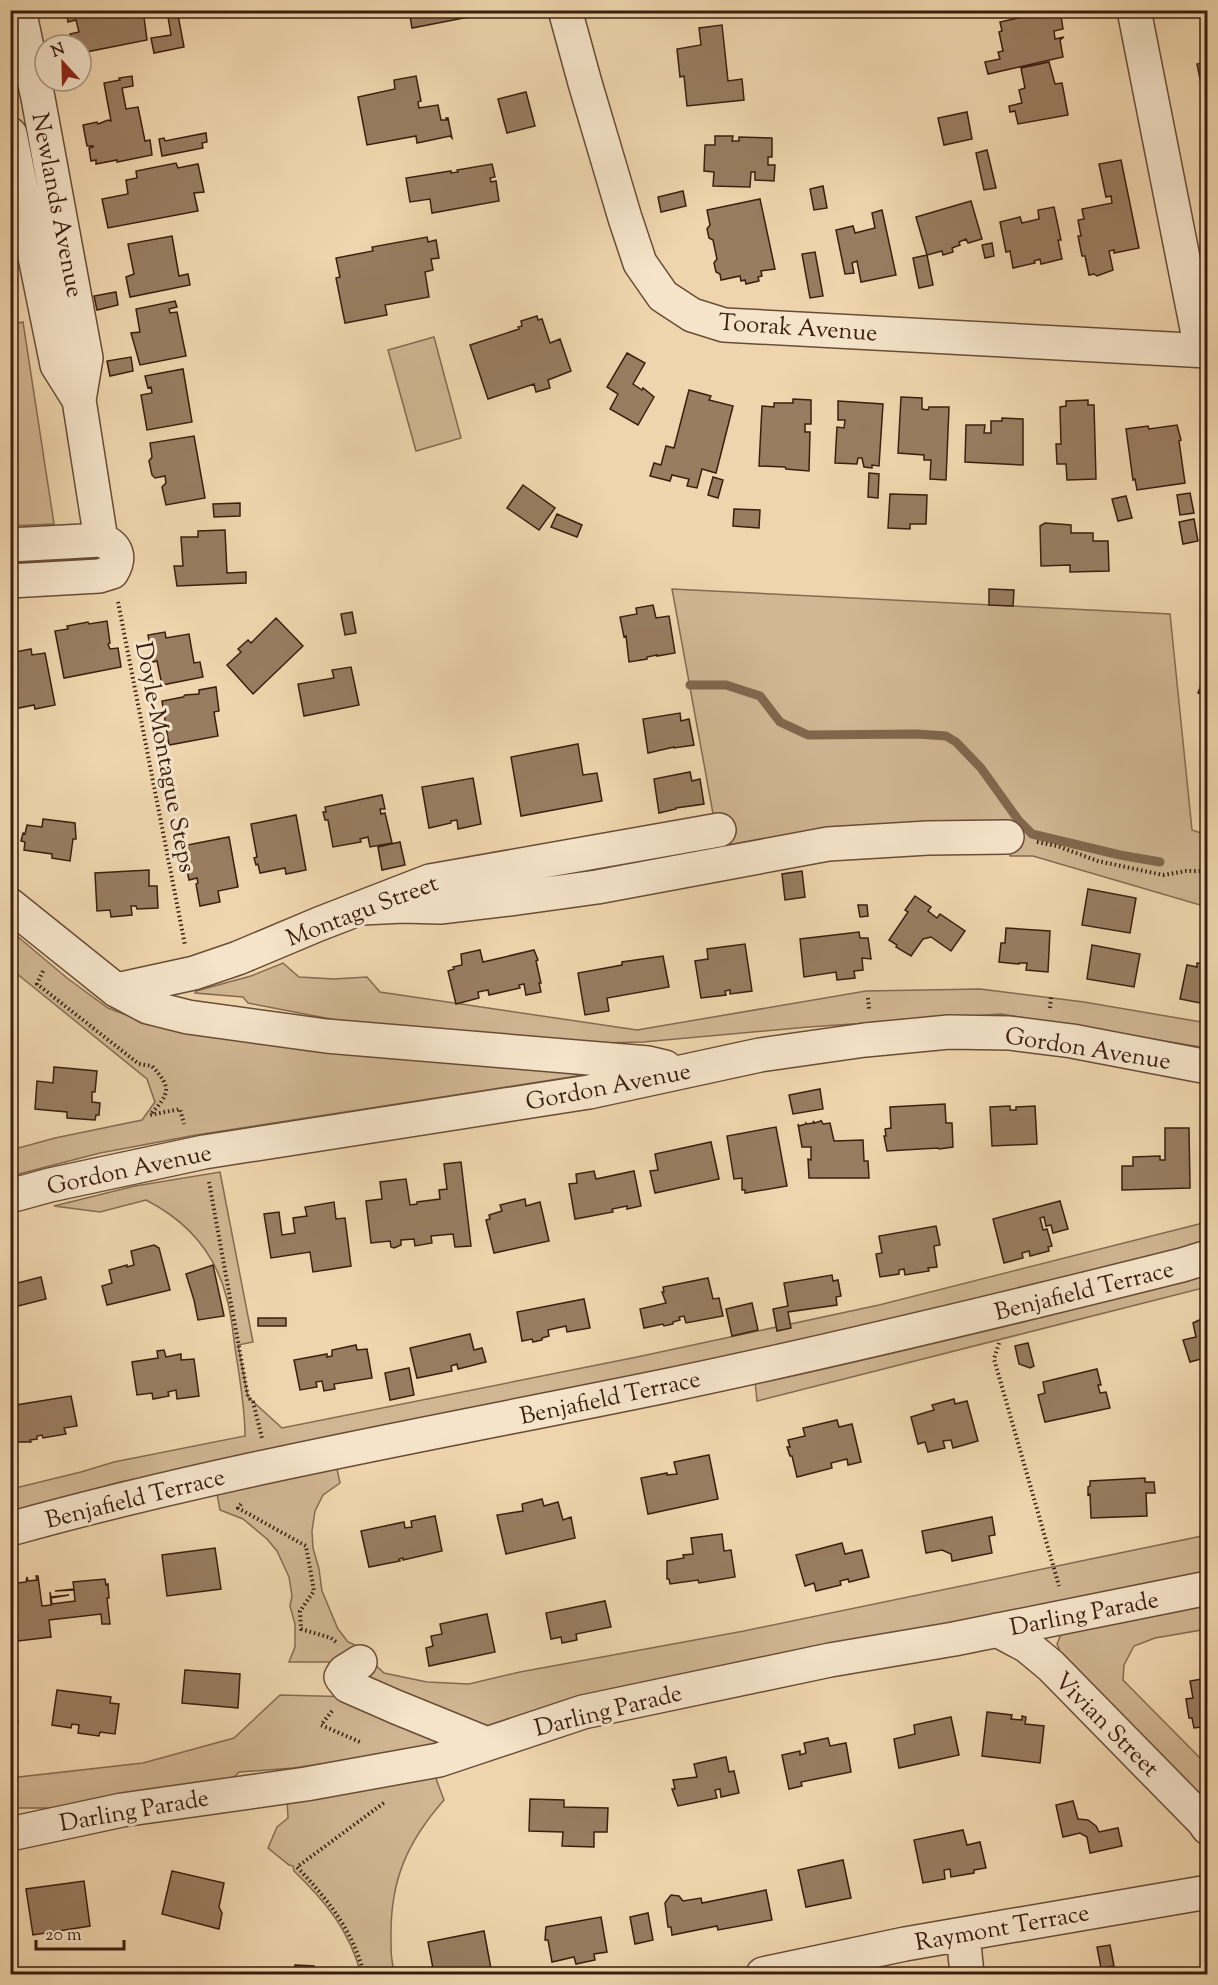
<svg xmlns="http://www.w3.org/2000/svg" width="1218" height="1985" font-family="'Sorts Mill Goudy',serif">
  <rect width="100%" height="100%" fill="#efd5ad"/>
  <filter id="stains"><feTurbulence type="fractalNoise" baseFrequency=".00333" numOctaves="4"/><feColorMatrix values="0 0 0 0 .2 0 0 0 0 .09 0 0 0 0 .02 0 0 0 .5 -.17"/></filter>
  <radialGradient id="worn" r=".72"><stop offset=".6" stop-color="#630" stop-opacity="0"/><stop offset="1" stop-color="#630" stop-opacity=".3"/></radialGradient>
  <path fill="#d0b692" stroke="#866a50" stroke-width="1.5" d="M23,322L54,524L11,526V325Z
    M434,337L461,438L416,451L388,350Z
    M672,589L1170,614L1192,830L1207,835V907L1033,856H1010L1007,824L704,858L454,889L714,819Z
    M11,931L67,978L108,1008L142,1021L590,1074L196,1135L100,1153L11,1176V1150L55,1138L142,1120L155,1102L147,1079L11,969Z
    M283,963L299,977L334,979L367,977L380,992L637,1030L866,991L980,989L1084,1002L1207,1023V1048L1001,1014L808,1027L643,1042L599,1043L336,1020L248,1003L243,997L195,993L196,991L251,976Z
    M220,1172L253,1342L238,1345L248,1397L282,1428L637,1357L879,1305L1207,1222V1245L1039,1289L254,1458L120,1482L11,1512V1489L81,1472L114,1462L245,1436C245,1408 240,1381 236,1354C233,1336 232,1317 227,1299C216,1254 187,1221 146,1200L100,1212L54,1206L135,1186Z
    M1207,1271V1287L757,1401L755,1381Z
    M336,1464L340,1483L323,1495L315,1511L312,1531L313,1548L319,1569L322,1591L338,1629L348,1642L364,1649L346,1662H289L295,1647V1624L290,1606L292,1596L289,1577L277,1551L267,1539L243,1519L220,1510L216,1488Z
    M1207,1535V1573L438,1745L384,1755L293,1768L239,1772L224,1787L51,1808H11L10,1778L143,1763L234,1738L280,1695L356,1697L360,1681L372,1662L384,1673L427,1682L469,1684L520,1672L744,1631Z
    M1207,1601V1629L1155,1638L1134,1646L1124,1665L1123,1680L1207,1765V1806L1064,1661L1057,1644L1062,1632Z
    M434,1773L444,1800C407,1842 390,1881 391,1938C391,1951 391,1962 395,1974H361C349,1930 326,1902 294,1871L293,1866L289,1865L268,1848L277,1827L288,1818L287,1800Z"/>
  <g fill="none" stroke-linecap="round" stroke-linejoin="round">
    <path stroke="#82674d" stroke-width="9" d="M690,685H726L760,696L780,722L808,735L917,734L946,736L956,742L981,768L1019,821L1032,834L1120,855L1160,862"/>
  </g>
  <path fill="#997d61" stroke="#3b1e0f" stroke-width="1.5" d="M66,10H143L147,40L81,53V45H69L68,38H71L70,34L79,32L76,20L68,22Z
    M409,10H500V11L412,28Z
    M1053,10H1060L1063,29L1054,31L1055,39L1064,37L1060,40L1063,57L988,74L985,62L1000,59L998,52L1003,51L999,32L1002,31L1000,22Z
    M178,15L184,47L154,53L151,38L171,35L168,17Z
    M722,25L728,81L742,79L744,100L687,106L684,76L680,77L677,49L701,45L699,28Z
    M1049,62L1055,84L1062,83L1068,115L1018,124L1015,111L1010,112L1009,106L1022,103L1019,90L1025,88L1021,68Z
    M1208,62V102L1205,103L1197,64Z
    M132,76L133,86L122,88L126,109L138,107L145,141L150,140L152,155L117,162V160L96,164V160L91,161L89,148L93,147V146H87L83,125L97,122L98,124L108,120L111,121L104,83L120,80L119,78Z
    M416,76L421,101L418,102L419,108L438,105L441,120H447L446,118H448L452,138L450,136L417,143L416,136L367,145L358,97L395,89L394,80Z
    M526,92L535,126L507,133L498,99Z
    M967,112L972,139L944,145L938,118Z
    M206,133L207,142L202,143L203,148L162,156L159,139L164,138L165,141Z
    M715,136H733L732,141H739V137L772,138V157H768V165H775L774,181L755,180V172H751L750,187L713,186L714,172L704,171L705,145H715Z
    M987,150L996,188L984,190L976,153Z
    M1121,160L1139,248L1114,253V250L1109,251L1113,270L1097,276L1094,274L1089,275L1085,256H1082L1078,236H1081L1078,220L1084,219L1082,209L1112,203L1111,196L1106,197L1099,164Z
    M176,163L178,168L198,164L204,192L194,193L198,211L108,228L102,199L128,194L126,180L137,178L136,171Z
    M492,164L495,177L490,178L491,182L496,181L499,201L432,213L430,199L410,202L406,178L451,171V173L458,172L457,170Z
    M823,186L827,208L814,210L810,189Z
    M683,191L686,206L661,212L658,197Z
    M760,199L775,269L761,271L762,276L758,277L759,281L746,284L745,280L741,281L740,276L721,280L720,274L716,272L714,263L717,259L713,240L709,238L707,229L710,225L707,210Z
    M971,201L982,239L968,243L966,239L959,242L960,245L952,248L953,252L943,255L942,251L927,255L916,217Z
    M1054,207L1061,240H1058L1062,259L1041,264L1040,259L1034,261L1035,263L1013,268L1010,251L1006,252L1000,222L1020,217L1022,223L1039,219L1038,210Z
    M882,210L896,275L861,282L857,261L852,263L854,273L845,274L836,230L853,226L855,233L875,228L872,213Z
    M172,236L179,276L188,274L190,285L130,297L126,277L134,274L128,244Z
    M427,237L428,242L436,240L439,258L431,259L433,270L425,272L429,297L385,305L387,315L345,323L336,278L340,277L336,258L373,251L372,247Z
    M992,243L994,256L985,258L982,245Z
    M815,252L823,296L810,298L802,254Z
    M927,255L933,285L919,288L913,258Z
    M116,292L118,305L97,310L94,296Z
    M175,301L177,307L169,309L170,313L177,312L186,356L140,365L131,333L140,332L136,309Z
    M537,316L538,320L542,319L550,343L560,339L571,371L548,380L550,388L536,392L534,384L488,399L470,345L519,329L518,327L522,326L521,321Z
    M627,353L645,363L633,384L642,390L643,388L654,397L638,425L610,409L618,394L607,387Z
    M131,357L133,371L110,376L107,361Z
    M183,369L192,422L147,430L141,395L152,393L151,387L148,388L145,376Z
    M689,390L711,396L709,400L733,406L716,473L702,469L697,488L687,486L689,479L672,475L670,481L650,476L654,463L661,465L666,446L674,448Z
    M901,397L922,398V409L928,410L929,407H949L946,480L930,479L931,460H924V455L898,453Z
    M793,399L811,400V424H805V432H810L809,471L786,469L785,467L759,466L762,406L774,407V403H793Z
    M1088,400V405H1094L1096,479L1067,480L1066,464H1057L1056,444H1061L1060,407L1066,406V401Z
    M838,401L883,404L879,466L872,465V468L864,467L862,458H858L857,464L835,463L837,427L844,428L845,420H838Z
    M1002,418L1023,419V465L965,462L966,425H985L984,433H991V421H1002Z
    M1208,423V481L1201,428L1204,427Z
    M1177,425L1181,440L1179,441L1185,483L1137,490L1135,479L1133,480L1126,429L1148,426L1149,429Z
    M194,436L205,498L166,505L162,487L166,483L165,476L155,478L152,475L149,461L152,457L150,443Z
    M869,473L879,474L878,498L868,497Z
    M713,477L723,480L718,498L708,495Z
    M523,485L555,508L539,530L507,508Z
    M1190,493L1194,513L1180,515L1177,495Z
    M890,494L927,495L926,524H910V529L888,528Z
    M1126,496L1132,518L1118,521L1112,499Z
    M240,503V516L214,517L213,504Z
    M734,509L760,510L759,528L733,526Z
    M557,514L582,525L577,537L551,527Z
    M1194,519L1198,541L1183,544L1179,522Z
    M1045,523L1071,525V533H1093V541H1108L1109,571L1070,572V565L1041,566L1040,526Z
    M225,530L227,573L246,572V583L177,586L174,566H183L181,537H198V531Z
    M989,589L1014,590L1013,606L989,605Z
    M653,605L656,618L669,616L675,653L657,656V655L647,657V659L629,662L626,636L624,637L620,617L637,614L636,608Z
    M352,612L356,633L345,635L341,614Z
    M276,618L303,646L253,694L227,665L241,652L238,649L248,640L251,643Z
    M107,621L110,643L108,644L110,649L118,648L121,667L64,678L55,631L68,629L67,626L88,622L89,624Z
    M165,632L166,638L189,634L194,663L200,662L203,677L162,685L157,661L153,662L148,635Z
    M31,649L32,655L45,653L55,705L35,709L34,705L14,709L10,688V653Z
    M351,667L359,705L304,716L298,684L334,678L332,670Z
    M1208,667V696L1198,693Z
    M216,687L219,711L214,712L218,736L169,745L162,701L183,697L185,695L199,694V690Z
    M680,713L681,721L689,719L694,745L674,748V747L648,753L643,719Z
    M578,744L583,775L597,773L602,801L521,816L511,757Z
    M690,772L692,781L700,779L704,804L676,808V809L659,813L654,779Z
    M473,778L481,824L458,829L457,820L451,821V823L429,828L422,787Z
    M382,795L385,809H380L381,814L385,813L392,843L370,847L368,837L360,839L361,842L333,847L328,820H325L323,812H326L325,807Z
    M296,815L306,870L286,874L285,868L260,873L258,864L256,865L254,858L257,857L251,824Z
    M43,819L75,823L76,839H73L70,861L52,858V854L24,850L25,842L21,841L23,833L25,834L27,825L42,827Z
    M229,837L238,887L218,891L220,902L200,906L196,884L198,883L197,878L189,880L182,846Z
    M400,842L405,865L382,870L378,847Z
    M149,870V886H157L158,908L137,909L136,906H131L132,915L111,917L110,910L97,911L95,873Z
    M802,871L805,897L785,900L782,874Z
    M1088,889L1136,898L1130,933L1082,925Z
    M915,896L931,907L928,911L937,918L940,914L965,931L951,951L931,937L923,939L911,956L896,947L897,945L889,940L908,912L905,910Z
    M858,905H867L868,916L860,917Z
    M1006,928L1050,931L1048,972L1026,970L1027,963H1019V964L999,962L1001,943H1005Z
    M859,932L860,938H868L871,959L862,958L863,970L854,971L855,978L837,980L836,972L804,977L800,939Z
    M745,944L752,991L730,994V990L725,991L726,995L701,998L695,961L708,959L707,949Z
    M1092,945L1140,954L1134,987L1087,979Z
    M480,950L483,962L534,950L538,960L536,961L541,983H539L541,992L526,995L524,984L519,985L520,988L489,995L488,990L478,992L479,998L456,1004L448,971L454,969L453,967L462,965L461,954Z
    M1208,955V1000L1205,1004L1180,999L1187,965L1197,967V963L1205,964Z
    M663,956L669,987L607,998L609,1011L585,1015L578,973L622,965V962Z
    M54,1067L97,1071L95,1092H92V1102L100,1103L99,1115H96L95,1120L67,1118V1112L35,1109L37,1081L53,1083Z
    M820,1089L823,1109L793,1114L789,1095Z
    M945,1104L946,1123H952L953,1147L939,1149L938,1148L887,1151L884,1136H886L885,1129L891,1128L890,1107Z
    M1010,1106V1110H1016V1107L1035,1106L1037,1144L992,1146L990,1107Z
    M821,1120L823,1124L830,1123L834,1141L863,1140L864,1161H868L869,1178H809L808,1159L811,1160V1147H802L798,1124L799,1126L806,1124V1123L807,1124L814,1123L813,1121L815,1123L821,1121Z
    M776,1127L787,1186L745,1193V1190H742V1178L734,1179L727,1136Z
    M1165,1128H1189L1190,1188L1122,1190V1166H1133V1157L1160,1156V1160H1165Z
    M711,1142L719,1179L655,1193L650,1171L658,1170L655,1154Z
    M461,1162L471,1246L455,1247L453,1234L431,1236L432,1243L415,1246L414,1239L401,1240V1245L394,1248L391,1247L390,1241L371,1243L366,1201L382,1199L380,1182L406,1179L410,1205L417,1204V1202L440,1199L439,1190L447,1189L444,1164Z
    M594,1171L596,1179L634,1171L641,1206L627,1209V1206L612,1209L613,1212L575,1219L569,1184L577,1183L576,1174Z
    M525,1199L526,1206L540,1202L549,1241L494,1253L486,1220L490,1219L489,1215L502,1211L500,1205Z
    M1060,1201L1068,1229L1053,1233L1051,1225L1046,1226L1044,1217L1040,1218L1043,1230L1047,1229L1052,1246L1048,1247L1049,1251L1030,1256L1029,1251L1022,1253L1023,1258L1004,1263L993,1219Z
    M334,1202L336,1219L345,1218L351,1266L313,1272L310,1252L271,1258L264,1214L279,1212L282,1235L295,1233L293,1218L307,1216L305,1207Z
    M936,1226L940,1245L934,1246L937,1267L928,1268L929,1271L905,1275L904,1269L899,1270V1274L880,1277L876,1254L882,1253L879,1236Z
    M154,1245L159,1248L170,1290L107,1305L102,1286L112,1283L109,1270L127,1265V1267L134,1265L131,1251Z
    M213,1265L224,1316L198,1320L194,1300L186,1274Z
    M832,1275L833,1281L838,1280L841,1296L836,1297L837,1305L788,1312L791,1328L777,1331L773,1309L788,1306L784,1283Z
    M41,1277L46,1299L10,1308V1285Z
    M708,1278L713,1299L719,1298L723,1316L686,1323L684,1316L679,1317L680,1320L673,1322V1324L664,1326L663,1324L644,1328L640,1309L666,1303L662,1292H664L663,1287Z
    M584,1299L590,1328L567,1332L566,1326L548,1330L549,1336L542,1338V1340L533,1342L532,1339L522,1341L517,1312Z
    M752,1303L758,1330L732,1336L726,1309Z
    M1206,1317L1208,1357L1190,1362L1183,1340L1196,1337L1193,1323Z
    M258,1318H286V1326H258Z
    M470,1334L474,1350L482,1348L486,1362L458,1369L457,1364L451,1366L452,1371L417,1378L410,1348Z
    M1028,1343L1034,1366L1030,1368L1019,1364L1015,1346Z
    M356,1345L357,1350L367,1349L372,1378L334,1384L335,1389L324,1391L322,1381L316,1382L317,1387L300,1390L294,1360L327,1354V1357L332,1356V1350Z
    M164,1350L166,1357L181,1354V1360L194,1359L199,1396L177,1399L176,1390L168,1392L169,1396L153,1399L152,1393L137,1395L132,1362L158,1358L157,1351Z
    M409,1368L414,1395L390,1400L385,1373Z
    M1097,1369L1101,1385H1098L1100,1393L1106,1392L1110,1408L1045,1422L1038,1395L1045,1393L1043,1382Z
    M71,1396L77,1426L64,1428L66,1434L43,1438L42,1435L37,1436V1439L30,1440L31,1442H17L14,1428L10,1429V1406Z
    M954,1399L955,1404L967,1401L978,1441L953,1448L951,1440L943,1441L945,1448L928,1452L925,1442L918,1444L911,1417L934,1410L932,1405Z
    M837,1420L839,1427L852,1424L861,1462L848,1465L847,1459L831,1463L832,1468L797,1477L792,1456H790L787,1447H790L788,1440L805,1436L803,1428Z
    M709,1455L718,1499L648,1514L641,1478L667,1473V1475L677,1474L674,1462Z
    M1145,1478V1482H1154L1155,1493H1146L1147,1516L1091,1518L1090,1494L1088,1495V1487L1090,1486V1481Z
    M542,1499L544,1506L558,1502L563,1520L571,1517L575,1538L506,1554L497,1515L523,1511L522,1504Z
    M435,1516L442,1551L403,1560V1558L399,1559L400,1561L369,1567L361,1531L404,1522L405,1528L412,1527L411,1521Z
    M992,1517L995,1535L989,1536L992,1553L952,1561L951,1554L942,1550L926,1553L922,1531Z
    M722,1534L724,1551L731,1550L735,1577L699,1583L698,1580L670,1584L669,1579H667V1561L684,1558L683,1555L693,1554L691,1538Z
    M842,1543L845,1554L862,1550L869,1577L849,1582L848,1579L840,1581L841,1585L816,1591L814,1583L805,1586L796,1555Z
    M215,1548L221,1589L167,1596L162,1555Z
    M36,1576H38L42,1606L51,1605L50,1592L51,1597L69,1595L51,1598L52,1604L75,1601L74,1590L55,1591L74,1589L73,1582L105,1579L106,1585L108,1584L109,1598H107L110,1624H102L101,1614L49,1620L51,1637L18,1641L16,1624L10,1623V1596H17L15,1579L17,1583L26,1582L27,1577L28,1581L37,1580Z
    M605,1601L611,1627L576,1634L577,1640L562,1643L561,1637L551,1639L546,1613Z
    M487,1614L495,1652L429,1666L426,1648L433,1646L431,1636L442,1634L440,1624Z
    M185,1670L240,1674L238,1708L182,1703Z
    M1208,1678V1715H1204V1720L1208,1719V1726L1194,1728L1192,1718H1189L1186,1699L1193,1698L1190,1681Z
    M57,1690L111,1697L110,1703L119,1704L115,1734L100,1732L99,1736L78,1733L79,1725L72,1724L71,1728L52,1725Z
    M987,1712L1012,1715L1011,1719L1022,1720V1716L1026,1717L1025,1724L1044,1726L1040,1763L982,1756Z
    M951,1717L959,1755L899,1768L894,1739L915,1734L914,1725Z
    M10,1720L18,1721L13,1756H10Z
    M828,1738L830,1746L846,1743L851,1772L801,1782L802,1786L789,1789L782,1755L800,1751V1755L806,1753L804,1743Z
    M726,1757L729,1772L734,1771L739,1793L721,1797L720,1789L715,1790L717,1798L678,1806L672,1789H675L673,1780L697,1777L694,1764Z
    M530,1799L564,1800V1807L608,1808L607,1832H594V1847L562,1846L563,1832L529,1831Z
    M1073,1801L1078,1819L1088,1820L1096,1826L1099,1832L1118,1828L1122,1846L1090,1853L1087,1837L1080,1833L1063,1837L1056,1805Z
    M963,1830L967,1845L980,1842L986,1868L974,1870V1873L951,1877L950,1869L944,1870L945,1879L923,1883L914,1840Z
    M843,1860L851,1898L806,1907L798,1870Z
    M172,1871L224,1883L219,1907L222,1913L219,1929L162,1914Z
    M84,1881L90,1926L33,1935L26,1889Z
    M766,1890L772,1920L718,1930L717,1926L672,1935L671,1927H668L665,1903L671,1895L679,1896L683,1901L701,1898L702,1903Z
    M648,1913L653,1940L635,1944L630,1917Z
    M601,1917L607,1952L594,1954L595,1960L576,1964L574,1957L552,1962L548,1940H545L546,1927Z
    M484,1931L492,1974H472L471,1970L462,1974H434L428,1942Z
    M1110,1945L1114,1966L1101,1968L1097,1947Z
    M295,1965L314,1966V1974H261L262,1969L295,1971Z"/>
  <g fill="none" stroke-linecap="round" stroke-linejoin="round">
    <defs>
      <path id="minor" d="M19,10L38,98L86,358L79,400L101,540
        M565,10L585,83L625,218L640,263L663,296L692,315L724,325L1208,351
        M1134,10L1201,349
        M10,134L57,365L79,400
        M10,545L101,540C117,546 121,557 112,572L99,576L10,581
        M10,905L116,990L148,1007L188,1017L326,1036L648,1063L665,1067
        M362,908L403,906L440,907L509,899L597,887L828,844L928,838L1007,837
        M116,990L194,973L238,958L319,924L430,881L719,830
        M10,1196L50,1185L204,1152L589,1092L760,1055L865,1040L949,1032L1009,1033L1072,1041L1208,1067
        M10,1529C225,1469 446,1431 665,1386C838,1350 1010,1308 1182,1265L1208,1257
        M997,1630L1027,1646L1051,1666L1203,1821L1208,1828
        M360,1662L344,1672L341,1677L348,1686L396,1707L487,1744
        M10,1834L122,1810L306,1784L439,1760L583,1712L830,1660L954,1639L1208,1588
        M963,1934L967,1974
        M763,1974L905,1944L1208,1892"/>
    </defs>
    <use href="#minor" stroke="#684c36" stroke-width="36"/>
    <path stroke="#3b1e0f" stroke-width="4" stroke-dasharray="1.5 3" stroke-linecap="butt" d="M118,602L185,945
      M1037,842L1057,846L1098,861L1163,875L1186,871H1208
      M43,971L37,984L139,1064L152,1066C172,1088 170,1093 150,1115L180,1109L184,1124
      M868,998L869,1009
      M1050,1008L1051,997
      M209,1182L248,1397L253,1402L262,1438
      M999,1343L994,1359L1059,1586
      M241,1504L238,1508L306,1546L314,1591L300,1611L301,1629L331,1638L336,1642
      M332,1711L321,1725L360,1742
      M364,1974C352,1929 328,1900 297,1867L385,1802"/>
    <use href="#minor" stroke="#f5e4ca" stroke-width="33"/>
  </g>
  <g text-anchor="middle" stroke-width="6" stroke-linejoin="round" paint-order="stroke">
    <g font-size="24" fill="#3b1e0f" stroke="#f5e4ca">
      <text transform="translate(58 205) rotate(79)" y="8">Newlands Avenue</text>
      <text transform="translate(798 327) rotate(4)" y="8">Toorak Avenue</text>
      <text transform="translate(166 757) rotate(79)" y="8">Doyle-Montague Steps</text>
      <text transform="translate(362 910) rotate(-21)" y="8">Montagu Street</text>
      <text transform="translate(1088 1048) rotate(9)" y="8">Gordon Avenue</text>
      <text transform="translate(608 1086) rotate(-11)" y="8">Gordon Avenue</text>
      <text transform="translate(129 1169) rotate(-12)" y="8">Gordon Avenue</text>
      <text transform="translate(1084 1290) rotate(-14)" y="8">Benjafield Terrace</text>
      <text transform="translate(610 1397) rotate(-12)" y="8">Benjafield Terrace</text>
      <text transform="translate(135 1498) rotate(-14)" y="8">Benjafield Terrace</text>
      <text transform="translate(1084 1613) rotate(-11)" y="8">Darling Parade</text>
      <text transform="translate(608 1710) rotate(-14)" y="8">Darling Parade</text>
      <text transform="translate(1107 1724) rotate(45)" y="8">Vivian Street</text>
      <text transform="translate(134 1810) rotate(-10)" y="8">Darling Parade</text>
      <text transform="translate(1002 1927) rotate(-10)" y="8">Raymont Terrace</text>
    </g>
  </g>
  <rect width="1218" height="1985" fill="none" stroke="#efd5ad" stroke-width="36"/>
  <rect x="12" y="12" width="1194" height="1961" fill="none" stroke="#3b1e0f" stroke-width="3"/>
  <rect x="18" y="18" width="1182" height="1949" fill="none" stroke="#3b1e0f" stroke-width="1.5"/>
  <g transform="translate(63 63) rotate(338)"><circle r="28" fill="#f5e4ca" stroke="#ab957f" stroke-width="1.5"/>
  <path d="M0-4.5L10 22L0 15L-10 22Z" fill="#8f2418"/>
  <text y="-9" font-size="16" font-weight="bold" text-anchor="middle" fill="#3b1e0f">N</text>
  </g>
  <path d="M36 1940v9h88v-9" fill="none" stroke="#3b1e0f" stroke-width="3"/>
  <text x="45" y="1940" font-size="18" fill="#3b1e0f" stroke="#f5e4ca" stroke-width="4.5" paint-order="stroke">20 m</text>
  <rect width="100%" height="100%" filter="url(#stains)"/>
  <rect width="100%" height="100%" fill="url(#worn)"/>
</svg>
